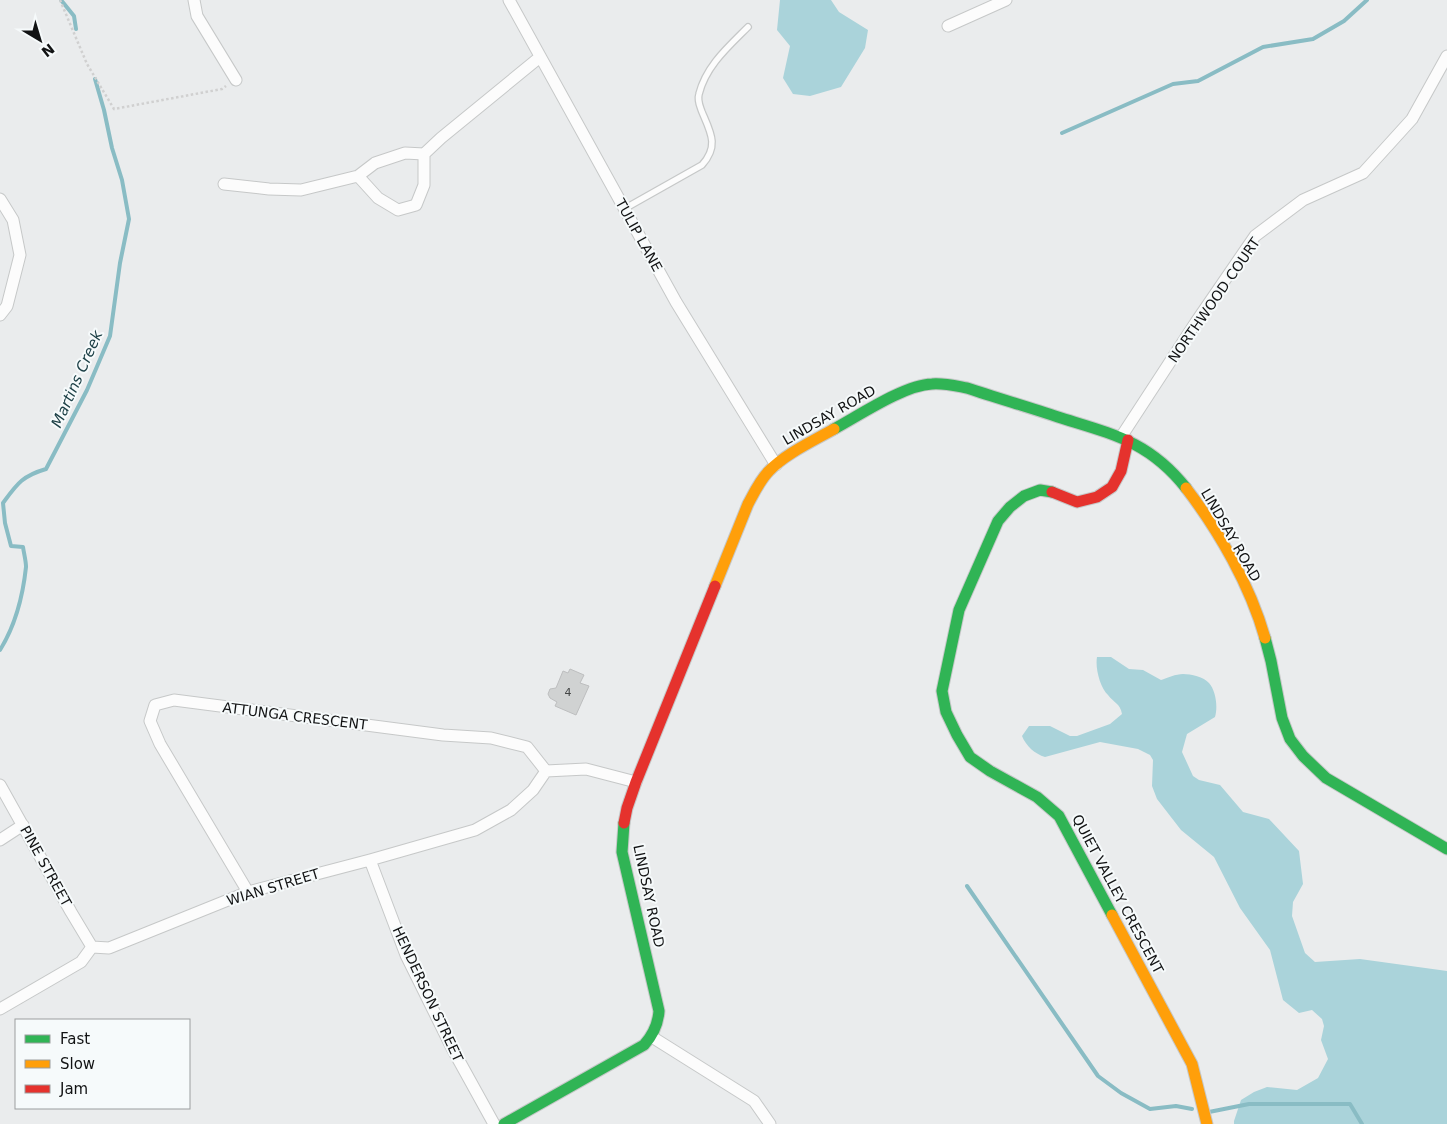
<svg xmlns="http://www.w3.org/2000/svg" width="1447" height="1124" font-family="'DejaVu Sans',sans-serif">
  <rect width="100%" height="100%" fill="#eaeced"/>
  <path fill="#aad3da" d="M780,0H831L839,12L868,30L865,48L841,87L810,96L793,94L783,78L790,46L777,30Z
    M1097,657H1111L1129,669L1143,670L1161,680C1167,678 1176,674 1183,674C1191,674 1204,677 1209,683C1216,691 1218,707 1215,717L1187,734L1182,752L1193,776L1199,780L1220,785L1243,812L1269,819L1299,851L1303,884L1293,902L1292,916L1305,953L1315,962L1360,959L1447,971V1124H1234V1121L1241,1100L1254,1092L1267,1087L1297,1090L1318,1078L1328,1059L1321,1040L1324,1026L1322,1019L1312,1010L1299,1013L1283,1000L1270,950L1240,908L1214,857L1181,830L1157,799L1152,786L1153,760L1150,755L1138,749L1100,742L1045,757C1035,754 1026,746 1022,736L1029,726H1050L1070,736H1077L1110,724L1122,714C1120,703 1114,703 1108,695C1100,687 1095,668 1097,657Z"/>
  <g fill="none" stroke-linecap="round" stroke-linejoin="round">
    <path stroke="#89bcc4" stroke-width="4" d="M61,0L74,16L76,29
      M1062,133L1173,84L1198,81L1263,47L1313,39L1344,21L1367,0
      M0,650C15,626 23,595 26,567C26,561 24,554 23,547L11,546L5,523L3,503C17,484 22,476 46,469L87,390L110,336L120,263L129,219L122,180L112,148L104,110L95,79
      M967,886L1098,1076L1121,1093L1150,1109L1176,1106L1192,1109
      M1209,1112L1249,1104H1350L1362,1124"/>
  </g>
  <path fill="#d0d2d2" stroke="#bdbebf" d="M570,669L584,675L580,683L589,686L576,715L555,706L557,702L550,698L548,694L550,689L556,688L563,671L568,673Z"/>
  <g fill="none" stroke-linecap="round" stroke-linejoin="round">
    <defs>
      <path id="lane" d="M624,209L702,165C719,146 711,133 702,112C700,106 697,101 699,94C706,66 728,47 748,27"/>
      <path id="street" d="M194,0L197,16L236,80
        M509,0L676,302L776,465
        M948,26L1006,0
        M358,176L378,198L398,210L416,205L424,185V154L441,138L540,57
        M224,184L269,189L301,190L358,176L375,163L405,153L424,154
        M0,199L13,220L20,255L7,306L0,315
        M1121,437L1196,322L1255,236L1303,200L1363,173L1412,119L1447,56
        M0,785L71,912L92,947
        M0,840L23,825
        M370,860L406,955L452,1048L494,1124
        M248,892L160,744L150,721L155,705L174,700L443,735L491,738L527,747L546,771L586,769L636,782
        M92,947L109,948L248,892L370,860L475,830L511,810L533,790L546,771
        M0,1009L81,962L92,947
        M652,1037L754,1101L770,1124"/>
      <path id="fast" d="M834,429C860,415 904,385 932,384C944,383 956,386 967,388C997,398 1028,407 1058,417C1112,434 1149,441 1186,488
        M1052,492L1040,490L1024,496L1010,507L998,521L959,610L942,691L946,712L957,735L970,757L990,771L1037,797L1059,816L1112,915
        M1265,638L1271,661L1282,718L1290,739L1303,756L1326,778L1447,849
        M504,1124L644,1045C653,1035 658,1025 659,1011L622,852L624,823"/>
      <path id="slow" d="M1186,488C1219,531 1250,585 1265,638
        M715,586L748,504C754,493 760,480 769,471C785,454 813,441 834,429
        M1112,915L1192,1064L1207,1124"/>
      <path id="jam" d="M1052,492L1077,502L1097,497L1112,487L1121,471L1128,440
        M624,823L627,808L636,782L715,586"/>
    </defs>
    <use href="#lane" stroke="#c6c8c8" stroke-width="8"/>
    <use href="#street" stroke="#c6c8c8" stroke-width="13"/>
    <use href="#fast" stroke="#c6c8c8" stroke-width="13"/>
    <use href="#slow" stroke="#c6c8c8" stroke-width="13"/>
    <use href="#jam" stroke="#c6c8c8" stroke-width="13"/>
    <path stroke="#d0d0d0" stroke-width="2.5" stroke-dasharray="2.5 2.5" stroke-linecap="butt" d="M60,0L87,64L114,109L222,89L226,86"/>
    <use href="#lane" stroke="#fcfcfc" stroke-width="5.5"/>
    <use href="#street" stroke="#fcfcfc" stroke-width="11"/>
    <use href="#fast" stroke="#30b455" stroke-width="11"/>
    <use href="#slow" stroke="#ff9f0a" stroke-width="11"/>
    <use href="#jam" stroke="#e5322d" stroke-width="11"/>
  </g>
  <g text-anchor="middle" stroke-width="4" stroke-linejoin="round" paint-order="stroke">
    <g font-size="11" fill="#444646">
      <text x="568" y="696">4</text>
    </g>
    <g font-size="14" fill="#121314" stroke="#f6fafb">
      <text transform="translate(639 235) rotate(61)" y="5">TULIP LANE</text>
      <text transform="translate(1214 300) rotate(-55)" y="5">NORTHWOOD COURT</text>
      <text transform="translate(829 415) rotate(-30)" y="5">LINDSAY ROAD</text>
      <text transform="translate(1231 535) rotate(60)" y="5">LINDSAY ROAD</text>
      <text transform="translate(295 716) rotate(7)" y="5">ATTUNGA CRESCENT</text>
      <text transform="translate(46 866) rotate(61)" y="5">PINE STREET</text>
      <text transform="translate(273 887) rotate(-17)" y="5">WIAN STREET</text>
      <text transform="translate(1118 894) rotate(62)" y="5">QUIET VALLEY CRESCENT</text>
      <text transform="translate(649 896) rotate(78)" y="5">LINDSAY ROAD</text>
      <text transform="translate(428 994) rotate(65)" y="5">HENDERSON STREET</text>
    </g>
    <g font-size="15" font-style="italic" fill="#1e4147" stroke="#f6fafb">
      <text transform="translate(77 379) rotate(-66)" y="5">Martins Creek</text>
    </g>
  </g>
  <rect x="15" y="1019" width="175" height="90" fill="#f6fafb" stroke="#9b9e9f"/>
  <rect x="25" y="1035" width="25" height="8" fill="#30b455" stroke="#9b9e9f"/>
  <text x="60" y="1044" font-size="15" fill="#121314">Fast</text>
  <rect x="25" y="1060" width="25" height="8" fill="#ff9f0a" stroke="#9b9e9f"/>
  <text x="60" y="1069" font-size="15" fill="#121314">Slow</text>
  <rect x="25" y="1085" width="25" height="8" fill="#e5322d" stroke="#9b9e9f"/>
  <text x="60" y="1094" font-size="15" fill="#121314">Jam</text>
  <g transform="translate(40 40) rotate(142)" stroke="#f6fafb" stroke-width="4" paint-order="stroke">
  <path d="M0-4L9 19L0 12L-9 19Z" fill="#121314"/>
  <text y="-8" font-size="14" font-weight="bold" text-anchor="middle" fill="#121314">N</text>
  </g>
</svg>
